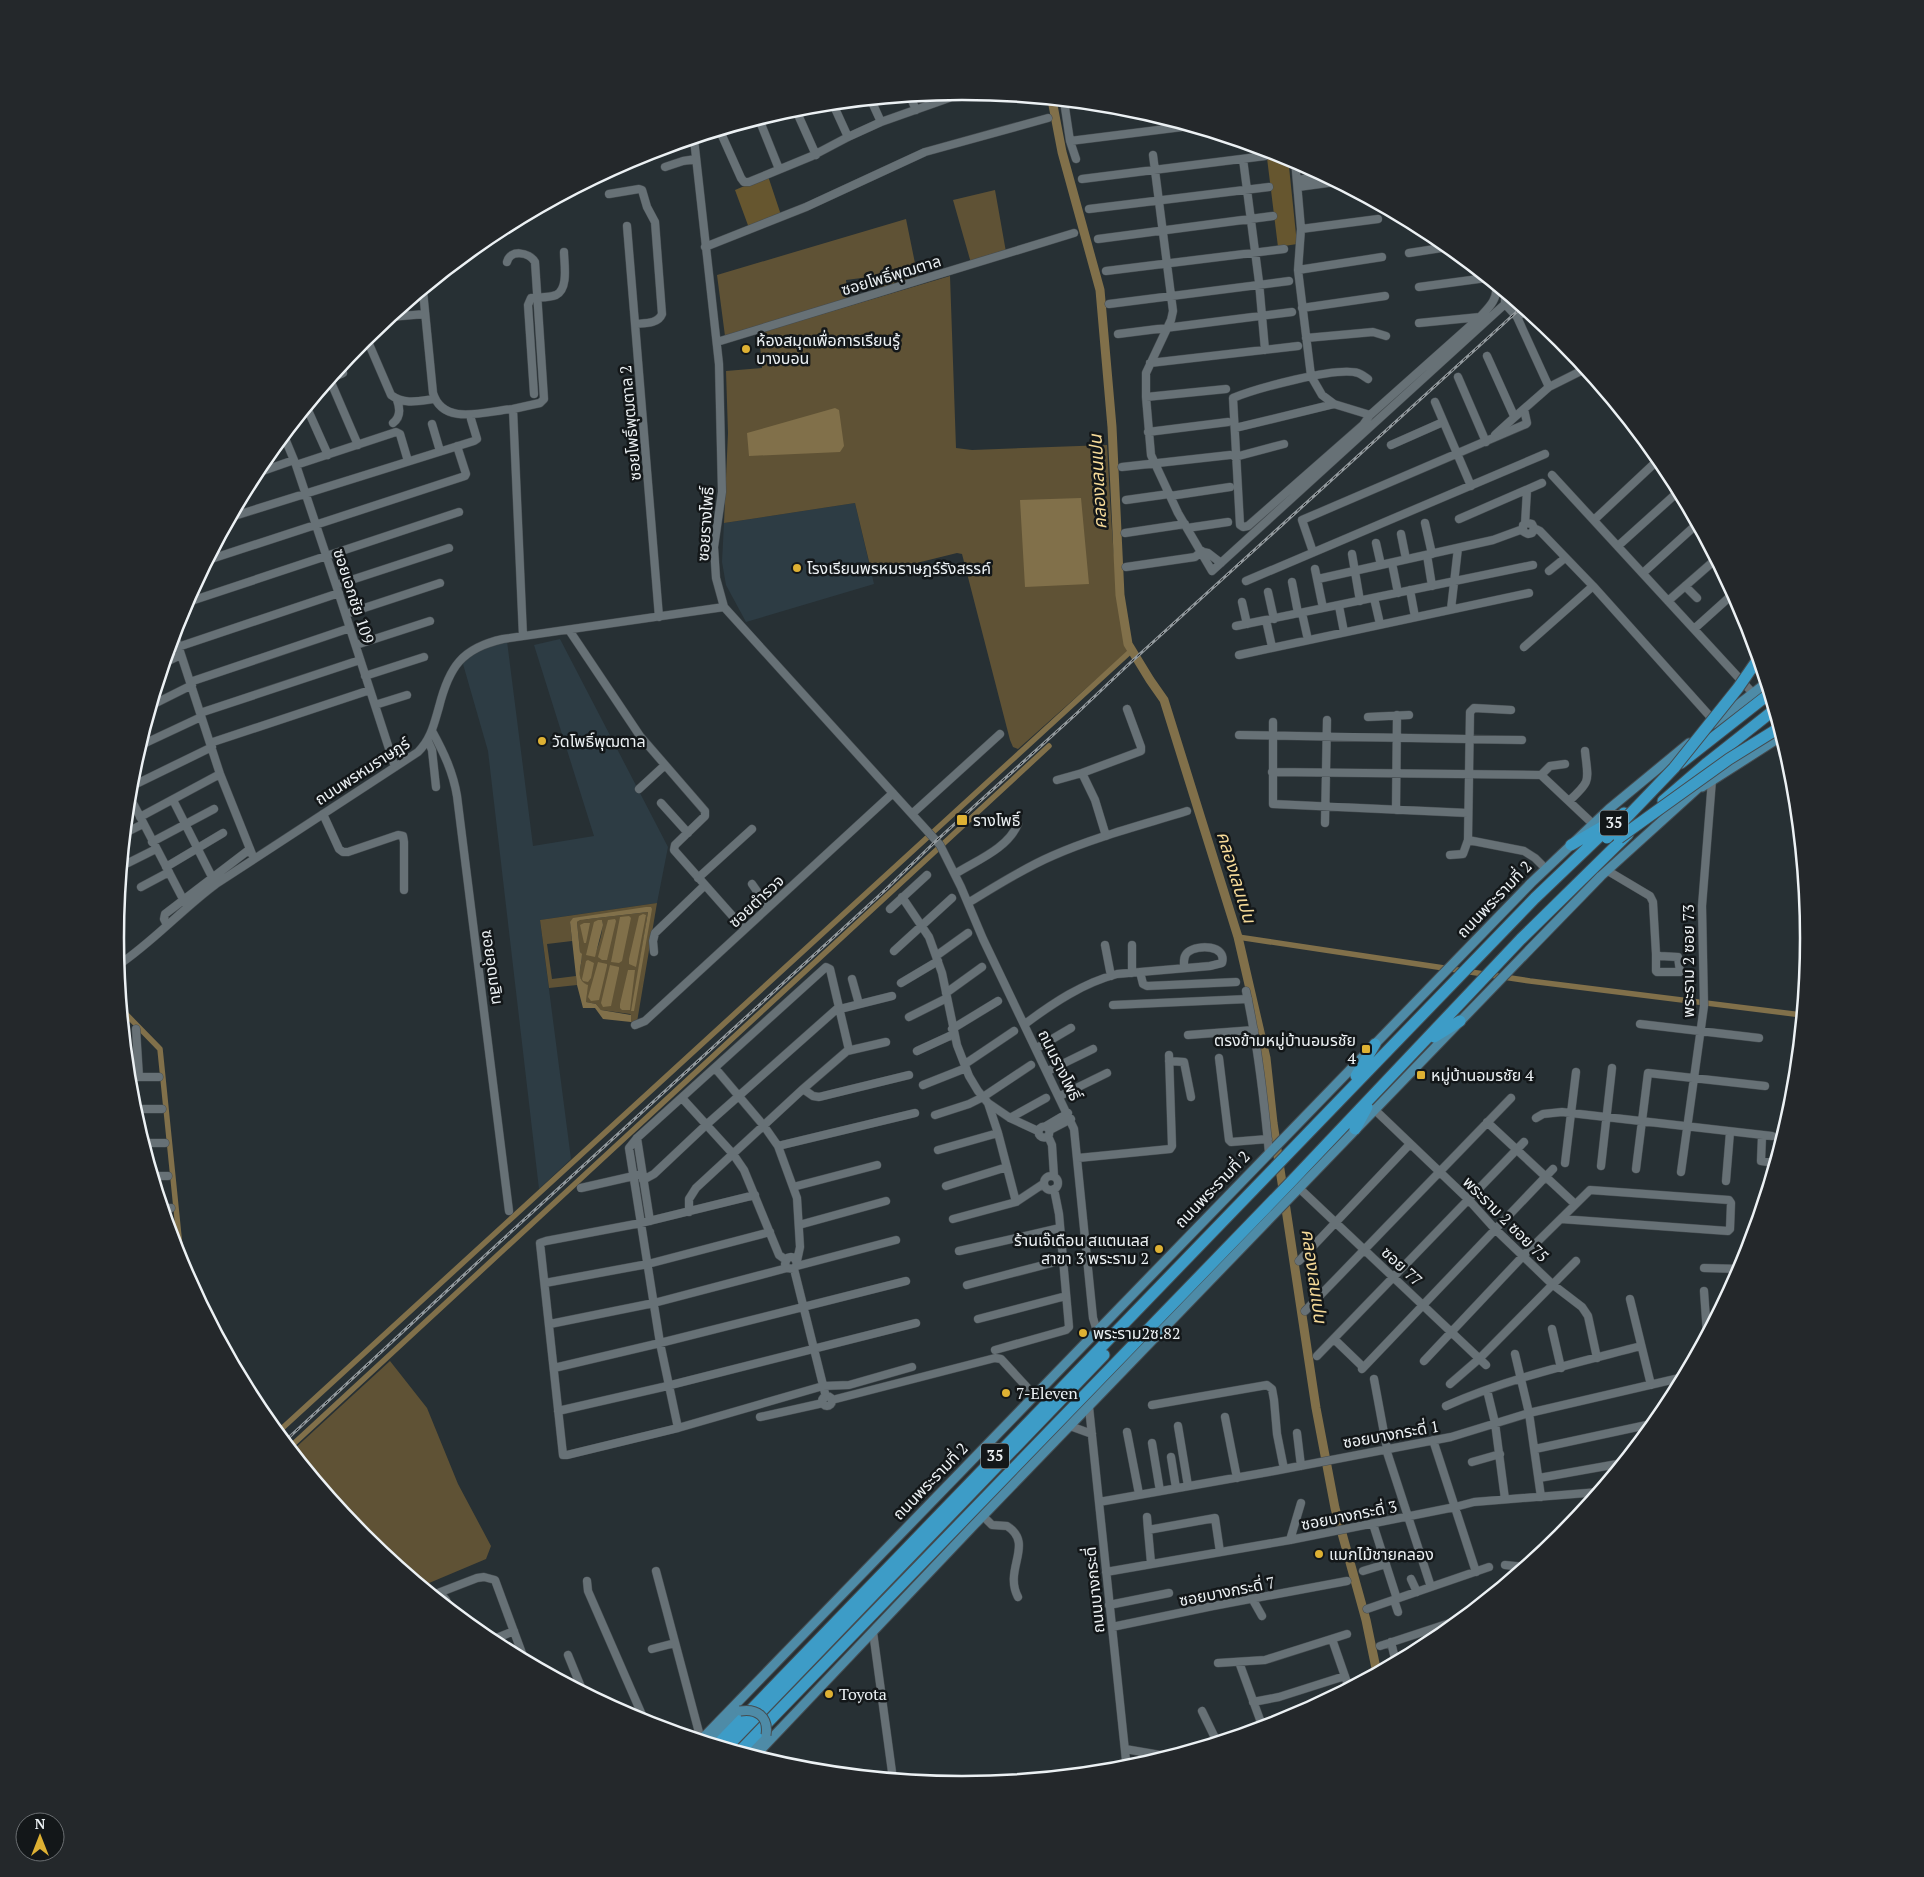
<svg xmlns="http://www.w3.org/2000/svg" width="1924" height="1877" font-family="'PT Serif','Noto Sans Thai',serif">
  <rect width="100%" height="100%" fill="#273034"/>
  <path fill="#2d3c44" d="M855,503L874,584L746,622L726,585L722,562L724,523Z
    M560,639L668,847L657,903L540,920L571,1159L539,1189L488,751L463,664L469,657L484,648L507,641L533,846L594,836L534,645Z"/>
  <path fill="#5f5235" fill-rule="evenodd" d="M995,190L1006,252L971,263L953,200Z
    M906,219L918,278L880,290L877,276L846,280L848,299L725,336L717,275Z
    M950,276L956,448L972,450L1107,445C1111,514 1113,583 1128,651L1018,749L1013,747L1010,740L962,554L957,553L872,574L855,503L724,523L728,433L726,371L762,368L759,333Z
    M657,903L637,1022H631V1015L630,1014L601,1010L596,1004L586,1002L587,985C574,979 582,967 582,955L580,952L577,922L580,920L648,912L632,1011L651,907L570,922L572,941L547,944L552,979L576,976L577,985L549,988L540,920ZM598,920H602C604,931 598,947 594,957Z
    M390,1361L427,1408L458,1484L491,1546L486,1559L422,1586L363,1537L292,1451Z"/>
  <path fill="#66562f" d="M1266,150L1288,157L1297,244L1278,247Z
    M768,176L781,215L749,228L735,190Z"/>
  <path fill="#81704a" d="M835,408L839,410L844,446L840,452L749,456L747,433Z
    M1081,498L1089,584L1025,587L1020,500Z
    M646,907H651L652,909L634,1011H631L648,912L580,920L577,922L580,952L582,954C582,967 574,979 588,985L586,1002L596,1004L601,1010L631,1015V1022L603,1019L595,1008H583L577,985L570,922L573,918Z
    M643,914L646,915L636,967L629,964V959L639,916Z
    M629,916L631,918L622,961L619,963L611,962L620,917Z
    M615,919L616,921L607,960H602L598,957L608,920Z
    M598,920H602L603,925L595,957L586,955L594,922Z
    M584,923H590L586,943H584L580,925Z
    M588,960L594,963L591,978L588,982L583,981L582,979L586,961Z
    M598,962L607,964V966L599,1000L591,1001L588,997Z
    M610,965L619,967V969L611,1006L603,1007L601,1003Z
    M628,970H635L630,1010H622L620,1008V1004Z"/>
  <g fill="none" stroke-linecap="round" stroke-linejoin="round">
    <path stroke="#81704a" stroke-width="5.5" d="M513,222L655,151
      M1238,937L1530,981L1802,1015
      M122,1010L160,1049L182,1267
      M277,1433L1132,650
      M289,1448L1049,746"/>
    <path stroke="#81704a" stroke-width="9" d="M1052,100L1062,152L1100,290L1112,427L1120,595L1128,644L1150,680L1164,700L1238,937L1266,1058L1273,1123L1316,1408L1335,1508L1366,1620L1377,1673"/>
    <defs>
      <path id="minor" d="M910,96L916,110
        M871,100L881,122
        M1064,101L1070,141L1076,159
        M833,104L848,137
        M795,108L816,155
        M759,119L779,169
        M720,131L741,178L744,182H749L812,156L848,137L881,122L949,98L950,96V92
        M694,139L719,364L722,492L714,547L716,578L724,607L940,845L961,887L983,939L1074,1129L1093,1318L1097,1331
        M1070,141L1190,126
        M1153,155L1173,311L1171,320L1146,373V397L1151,455L1178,513L1212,571L1505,304V293
        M1243,159L1259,282L1265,350
        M1295,160L1301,229L1298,270L1311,376L1322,395L1334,404L1370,415
        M665,167L683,161L696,159
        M1082,179L1265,156
        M1297,180L1325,176
        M1298,187L1335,182
        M609,194L639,189L642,190L647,207L655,222L662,314C658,324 645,323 635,324
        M1089,209L1269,187
        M1400,218H1402
        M627,226L659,617
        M1301,229L1378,219
        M1098,239L1273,216
        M705,247L806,207L925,152L1048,118
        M1409,253L1448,247
        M507,262C510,249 529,252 535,262L544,399L540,403L513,409L523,636
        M1298,270L1382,257
        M1106,271L1284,249
        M1419,287L1486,278
        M423,291L433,393C443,427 486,411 513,409
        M1109,304L1289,281
        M1505,304L1517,317L1549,387L1585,369
        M1302,308L1385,296
        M390,317L425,314
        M1517,317L1526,311
        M1419,323L1480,317
        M1118,334L1292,312
        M366,337L391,395C404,405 419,401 434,399
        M1306,338L1373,332L1386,336
        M717,342L1074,233
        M1487,356L1514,416
        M1150,363L1298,346
        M1458,377L1486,442
        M332,378L343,373
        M1368,379C1365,377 1361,374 1358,373C1337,366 1255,389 1233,398L1240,525L1243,527L1248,526L1363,425L1370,415L1480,317C1488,308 1498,300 1496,286
        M330,380L358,445
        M534,394L528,305L531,298C539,297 549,298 556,295C569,289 564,263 564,252
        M1146,397L1226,389
        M1435,402L1471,486
        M307,408L328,455
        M393,423C401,417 400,408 397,400
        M432,424L440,451
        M1235,428L1334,404
        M1148,432L1228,422
        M1495,435C1513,418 1531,403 1549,387
        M284,436L296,465L336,585L395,767
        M1391,445L1443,422
        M1235,457L1284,444
        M296,465L396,432L400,434L408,461
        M1122,467L1230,455
        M254,474L294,460
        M1552,475L1750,690
        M1170,496L1230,487
        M1126,500L1169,494
        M231,517L474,441L477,439L471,419
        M1459,519L1542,483
        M1594,520L1658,460
        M1425,523L1432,554
        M1525,524L1527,490
        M1187,528L1228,522
        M1534,528L1540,531L1593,586L1715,722
        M1125,533L1185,524
        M1401,534L1406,559
        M1376,543L1381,565
        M1618,546L1679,491
        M1203,552L1208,553L1221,563
        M1313,552L1302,520L1526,424L1527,423L1524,409
        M1352,554L1360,601
        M1427,555L1432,586
        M208,560L465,476L466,474L457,446
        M1392,563L1398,593
        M1126,567L1195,557L1202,551
        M1315,569L1323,608
        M1549,571L1565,558
        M1643,573L1697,524
        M1318,579L1493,540L1523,529V525L1527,523L1532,524L1534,528L1532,533L1528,534L1524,532L1523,529
        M1246,581L1545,454
        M1292,582L1298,613
        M336,585L449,548
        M1685,586L1697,598
        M1410,590L1415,617
        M1268,592L1274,619
        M1374,598L1380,624
        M1668,601L1715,560
        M1242,602L1247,624
        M185,603L459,512
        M1339,606L1344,632
        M1451,609L1458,548
        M1302,613L1308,640
        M346,614L440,583
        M1266,620L1272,647
        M1236,626L1533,565
        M1694,629L1734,593
        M569,630L640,736L705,811V816L675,845L674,850L744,929
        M174,633L220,774L254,859
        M356,645L430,621
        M178,647L339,593
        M1524,647L1593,586
        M1239,655L1529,593
        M164,663L181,655
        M365,676L424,657
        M190,682L350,628
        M152,705L192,685
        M375,705L407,695
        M200,713L360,660
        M1368,717L1409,715
        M1273,722V804L1468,813
        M432,731C444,753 453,772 457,796L509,1211
        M1239,735L1522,740
        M428,741L432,750L436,787
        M210,743L370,690
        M139,746L201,717
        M1272,772L1541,775L1593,824
        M1082,773L1141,751V747L1127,709
        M1541,775L1550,766L1565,764
        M1057,780L1082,773L1095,800L1106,836
        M130,787L212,747
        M639,789L665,765
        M173,800L214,881
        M1569,801C1592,780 1588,781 1585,751
        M661,803L688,833
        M134,805L185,903
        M1396,810L1397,715
        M913,813L1000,734
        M323,814L339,849L343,852H348L398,835L403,836L404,842V890
        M140,817L220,774
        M1325,823L1327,720
        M125,833L143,824
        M1468,840L1524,851L1535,858L1546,869
        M152,842L214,809
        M1450,855L1463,854L1468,840L1470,712L1474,708L1511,710
        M128,863L156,849
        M166,867L223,833
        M1608,871L1650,896L1653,902L1656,954L1660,956L1678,957L1680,972H1657L1656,971V954
        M955,874C977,860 1007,849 1018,824
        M698,878L752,829
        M752,884L768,907
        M141,887L169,872
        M902,897L929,937L942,973L957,1045L969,1076L978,1091L988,1103L1010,1118L1038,1131
        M968,903C996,886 1022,869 1052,856C1095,837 1142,825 1187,811
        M890,909L927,875
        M167,925L164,919L165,914L250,849
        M1105,945L1111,976
        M1132,945V973
        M894,951L952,898
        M654,952L653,941L655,933L705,885
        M936,956L968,933
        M117,966C153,942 182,909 216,884L418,752C431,739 434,724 439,707C449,667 462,648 503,639L724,607
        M1140,972L1143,984L1147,986L1236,982
        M852,979L859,1004
        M901,983L938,961
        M1246,991C1258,1045 1264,1099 1269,1153
        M946,993L982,967
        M1113,1005L1248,999
        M840,1009L892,996
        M909,1017L947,998
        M1025,1024C1053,1003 1083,983 1117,974L1210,966L1222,963C1227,945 1198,944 1188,952C1183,956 1184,962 1184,968
        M1640,1024L1759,1038
        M635,1025L645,1021L893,793
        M136,1029L139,1077
        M952,1029L998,1001
        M1188,1035L1254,1030
        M1037,1048L1071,1028
        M917,1051L954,1034
        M1219,1058L1229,1140L1231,1142L1268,1139
        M1169,1061L1184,1062L1191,1097
        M965,1064L1014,1031
        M715,1068L764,1126L778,1146L797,1198L800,1247L797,1261
        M1048,1071L1093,1049
        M128,1077H159
        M923,1085L966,1068
        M803,1089L847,1051L886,1042
        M1060,1096L1107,1073
        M682,1098L733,1154L744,1170L779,1255L786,1260
        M988,1103L998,1133L1016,1202
        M133,1109H162
        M1374,1109L1468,1199L1495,1229L1552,1284L1582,1307L1588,1316L1597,1358
        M935,1115L969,1104L983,1097L1031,1065
        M1010,1118L1046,1098
        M1536,1118L1543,1114L1562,1112L1772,1136
        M1487,1122L1575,1204
        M1046,1126L1068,1113
        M1038.5 1132a5.5 5.5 0 1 1 11 0a5.5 5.5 0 1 1-11 0Z
        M1050,1130L1071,1119
        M1048,1136L1052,1145L1054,1176
        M1762,1136L1761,1161L1775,1163
        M637,1138L650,1221
        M143,1143H165
        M778,1146L915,1113
        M938,1150L998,1133
        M1078,1158L1170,1149L1172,1146L1169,1055
        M1565,1163L1576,1072
        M1601,1166L1612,1068
        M1636,1169L1648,1073L1765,1086
        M1681,1172L1704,1006L1702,906L1712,780
        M1044 1183a7 7 0 1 1 14 0a7 7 0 1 1-14 0Z
        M153,1176H168
        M643,1180L654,1174L706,1125L839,1007
        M1726,1181L1730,1132
        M946,1186L1007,1167
        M793,1187L877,1165
        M581,1188L638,1175
        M1299,1188L1486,1365
        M755,1195L641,1223L546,1241L540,1243L563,1455H567L678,1428L823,1386L849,1385L912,1367
        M163,1208H171
        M689,1212V1199L696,1188L803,1089L813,1096L819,1097L909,1075
        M953,1219L1016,1202L1043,1184
        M799,1225L886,1201
        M959,1251L1060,1228
        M1299,1261L1410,1144
        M797,1266L896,1240
        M1704,1268L1742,1269
        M794,1269L826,1397
        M545,1283L648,1264L770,1232
        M967,1285L1063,1260
        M1704,1291L1707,1334
        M1630,1299L1651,1385
        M1305,1311L1511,1098
        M978,1319L1066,1296
        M550,1324L654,1303L787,1268L794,1269L797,1264L795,1258L791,1257L787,1258L785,1264L787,1268
        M1552,1329L1561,1368
        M1334,1339L1363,1367
        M995,1350L1066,1330L1069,1327L1059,1214L1054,1189
        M1515,1354L1529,1413L1541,1497
        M1317,1356L1524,1142
        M1424,1361L1523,1256L1590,1190L1729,1200L1731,1203L1730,1229L1728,1231L1561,1219
        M554,1368L660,1343L906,1281
        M1362,1369L1553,1169
        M1374,1379L1387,1449
        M1450,1384L1480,1358L1576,1261
        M1487,1390L1495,1423L1505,1499
        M822 1401a5 5 0 1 1 10 0a5 5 0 1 1-10 0Z
        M832,1400L995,1358L1001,1359L1035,1396
        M1152,1405L1267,1385L1272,1389L1274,1400L1277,1434L1284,1469
        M1446,1406C1508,1378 1576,1363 1641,1346
        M1089,1407L1127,1770
        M558,1411L663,1387L916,1323
        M760,1417L823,1403
        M1225,1417L1237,1478
        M1070,1426L1092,1434
        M1178,1426L1188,1486
        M678,1428L660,1343L629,1148L637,1138L826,967L830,969L849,1050
        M1127,1432L1139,1494
        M1297,1433L1301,1466
        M1433,1440L1476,1572
        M1152,1443L1160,1491
        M1386,1449L1431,1587
        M1535,1449L1656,1423
        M1171,1457L1176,1488
        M1472,1462L1500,1454
        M1539,1478L1623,1463
        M1099,1502L1274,1471L1451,1437L1529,1413L1684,1377
        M983,1516L992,1525L1007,1526C1035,1544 1003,1569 1018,1597
        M1147,1517L1148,1530
        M1373,1524L1397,1599
        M1290,1540L1301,1503
        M1151,1563L1148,1530L1215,1518L1220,1552
        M1505,1565L1525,1567
        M656,1571L701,1740
        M1363,1571L1386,1564
        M1106,1572L1290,1540L1455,1507L1474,1502L1599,1492
        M1411,1579L1417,1592
        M587,1581L588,1591L646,1724
        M440,1593L446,1600L449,1609
        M433,1595L477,1578L484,1577L495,1580L523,1656L527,1662
        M1253,1600L1262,1616
        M1394,1600L1398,1612
        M1109,1605L1169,1593
        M1367,1609L1489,1567
        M1112,1627L1213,1606L1347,1581
        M873,1632L892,1772
        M1332,1639L1349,1688
        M489,1641L514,1631
        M1391,1642L1396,1663
        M1380,1646L1462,1619
        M652,1649L675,1643
        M568,1655L583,1692
        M1239,1662L1263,1728
        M1218,1663L1265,1660L1347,1634
        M1253,1702L1279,1697L1345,1676
        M1202,1711L1217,1742
        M1125,1749L1166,1756L1175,1755
        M1142,1753L1143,1765
        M1091,1773L1127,1767"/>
      <path id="major" d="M1713,724L1766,683
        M1702,787L1782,736
        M701,1740L1531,883L1609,809L1689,743
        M710,1743L740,1711
        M747,1754L766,1735
        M754,1757L975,1524L1530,949L1601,876L1706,781"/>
      <path id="highway" d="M1681,763L1769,694
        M1663,801L1707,763L1774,710
        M1571,845L1602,827
        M1434,1037L1460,1021
        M1356,1076L1375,1044
        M1355,1129L1367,1107
        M717,1745L1535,898L1624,813
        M726,1748L1104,1355
        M739,1752L1288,1185L1521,939L1628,834"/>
    </defs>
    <use href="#minor" stroke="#454c50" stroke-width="9"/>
    <use href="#major" stroke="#454c50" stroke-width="11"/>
    <use href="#highway" stroke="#454c50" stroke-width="13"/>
    <use href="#minor" stroke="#677176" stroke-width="8"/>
    <use href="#major" stroke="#4e8ba7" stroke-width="9"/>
    <use href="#highway" stroke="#3d9cc7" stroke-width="11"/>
    <defs>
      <path id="rail" d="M284,1442L478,1262L883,892L937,840L1075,715L1130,663L1522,307"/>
    </defs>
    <use href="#rail" stroke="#939a9e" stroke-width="3"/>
    <use href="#rail" stroke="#131719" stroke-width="1" stroke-dasharray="4" stroke-linecap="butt"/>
    <defs>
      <path id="major-bridge" d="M740,1711C757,1708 769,1717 766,1735"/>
      <path id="highway-bridge" d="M1607,838L1674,768L1738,688L1758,659
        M1619,838L1729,759L1779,728"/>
    </defs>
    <use href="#major-bridge" stroke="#454c50" stroke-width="11" stroke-linecap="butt"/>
    <use href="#highway-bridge" stroke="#454c50" stroke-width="13" stroke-linecap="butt"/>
    <use href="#major-bridge" stroke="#4e8ba7" stroke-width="9"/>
    <use href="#highway-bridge" stroke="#3d9cc7" stroke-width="11"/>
  </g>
  <g fill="#deb133" stroke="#131719" stroke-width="2">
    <circle cx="746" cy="349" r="5"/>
    <circle cx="797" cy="568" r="5"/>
    <circle cx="542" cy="741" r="5"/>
    <rect x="956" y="814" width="12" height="12" rx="2.5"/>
    <rect x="1361" y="1044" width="10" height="10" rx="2.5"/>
    <rect x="1416" y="1070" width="10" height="10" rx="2.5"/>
    <circle cx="1159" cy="1249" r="5"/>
    <circle cx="1083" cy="1333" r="5"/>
    <circle cx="1006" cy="1393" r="5"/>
    <circle cx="1319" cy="1554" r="5"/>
    <circle cx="829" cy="1694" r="5"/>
  </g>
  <g text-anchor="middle" stroke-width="5" stroke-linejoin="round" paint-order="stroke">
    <g fill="#131719" stroke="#abb0b2" stroke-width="1">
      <rect x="1600" y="810.5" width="28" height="25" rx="4"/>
      <rect x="981" y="1443.5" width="28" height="25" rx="4"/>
    </g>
    <g font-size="15" font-weight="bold" fill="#ecf1f4">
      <text x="1614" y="828">35</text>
      <text x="995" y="1461">35</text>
    </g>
    <g font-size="16" fill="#ecf1f4" stroke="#131719">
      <text transform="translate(891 275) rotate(-17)" y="6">ซอยโพธิ์พุฒตาล</text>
      <text transform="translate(630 423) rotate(-95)" y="6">ซอยโพธิ์พุฒตาล 2</text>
      <text transform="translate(705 524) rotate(-86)" y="6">ซอยรางโพธิ์</text>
      <text transform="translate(354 596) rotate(72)" y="6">ซอยเอกชัย 109</text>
      <text transform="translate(362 771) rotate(-33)" y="6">ถนนพรหมราษฎร์</text>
      <text transform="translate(1494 899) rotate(-46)" y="6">ถนนพระรามที่ 2</text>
      <text transform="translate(756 901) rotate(-43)" y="6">ซอยตำรวจ</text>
      <text transform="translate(1688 961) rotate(-90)" y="6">พระราม 2 ซอย 73</text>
      <text transform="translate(493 967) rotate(82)" y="6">ซอยอุดมสิน</text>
      <text transform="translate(1060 1065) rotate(64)" y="6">ถนนรางโพธิ์</text>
      <text transform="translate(1212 1189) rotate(-46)" y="6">ถนนพระรามที่ 2</text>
      <text transform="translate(1506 1219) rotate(45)" y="6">พระราม 2 ซอย 75</text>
      <text transform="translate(1402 1266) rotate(43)" y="6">ซอย 77</text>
      <text transform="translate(1391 1434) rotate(-10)" y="6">ซอยบางกระดี่ 1</text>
      <text transform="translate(930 1481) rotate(-46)" y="6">ถนนพระรามที่ 2</text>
      <text transform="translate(1349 1515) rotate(-11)" y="6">ซอยบางกระดี่ 3</text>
      <text transform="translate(1094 1590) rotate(-96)" y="6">ถนนบางกระดี่</text>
      <text transform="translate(1227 1591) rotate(-11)" y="6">ซอยบางกระดี่ 7</text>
    </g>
    <g font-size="16" fill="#ecf1f4" stroke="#131719" text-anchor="start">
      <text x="756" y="346">ห้องสมุดเพื่อการเรียนรู้<tspan x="756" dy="18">บางบอน</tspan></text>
      <text x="807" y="574">โรงเรียนพรหมราษฎร์รังสรรค์</text>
      <text x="552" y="747">วัดโพธิ์พุฒตาล</text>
      <text x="973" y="826">รางโพธิ์</text>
      <text x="1356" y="1046" text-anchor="end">ตรงข้ามหมู่บ้านอมรชัย<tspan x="1356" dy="18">4</tspan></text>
      <text x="1431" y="1081">หมู่บ้านอมรชัย 4</text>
      <text x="1149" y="1246" text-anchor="end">ร้านเจ๊เดือน สแตนเลส<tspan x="1149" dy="18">สาขา 3 พระราม 2</tspan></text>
      <text x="1093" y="1339">พระราม2ซ.82</text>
      <text x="1016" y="1399">7-Eleven</text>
      <text x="1329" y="1560">แมกไม้ชายคลอง</text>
      <text x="839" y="1700">Toyota</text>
    </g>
    <g font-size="18" font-style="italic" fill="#f6da98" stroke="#131719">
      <text transform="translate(1098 482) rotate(-93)" y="6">คลองเลนเปน</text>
      <text transform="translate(1236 877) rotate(73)" y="6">คลองเลนเปน</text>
      <text transform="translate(1314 1276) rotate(82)" y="6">คลองเลนเปน</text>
    </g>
  </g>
  <path d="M0 0H1924V1877H0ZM124 938a838 838 0 1 1 1676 0a838 838 0 1 1-1676 0Z" fill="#24282b" fill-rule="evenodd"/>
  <path fill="none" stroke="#ecf1f4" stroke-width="2.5" d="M124 938a838 838 0 1 1 1676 0a838 838 0 1 1-1676 0Z"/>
  <g transform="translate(40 1837)"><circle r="24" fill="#131719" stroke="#6a6e71"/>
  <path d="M0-4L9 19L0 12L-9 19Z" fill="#deb133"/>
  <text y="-8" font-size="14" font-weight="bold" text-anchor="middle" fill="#ecf1f4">N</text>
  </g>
</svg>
